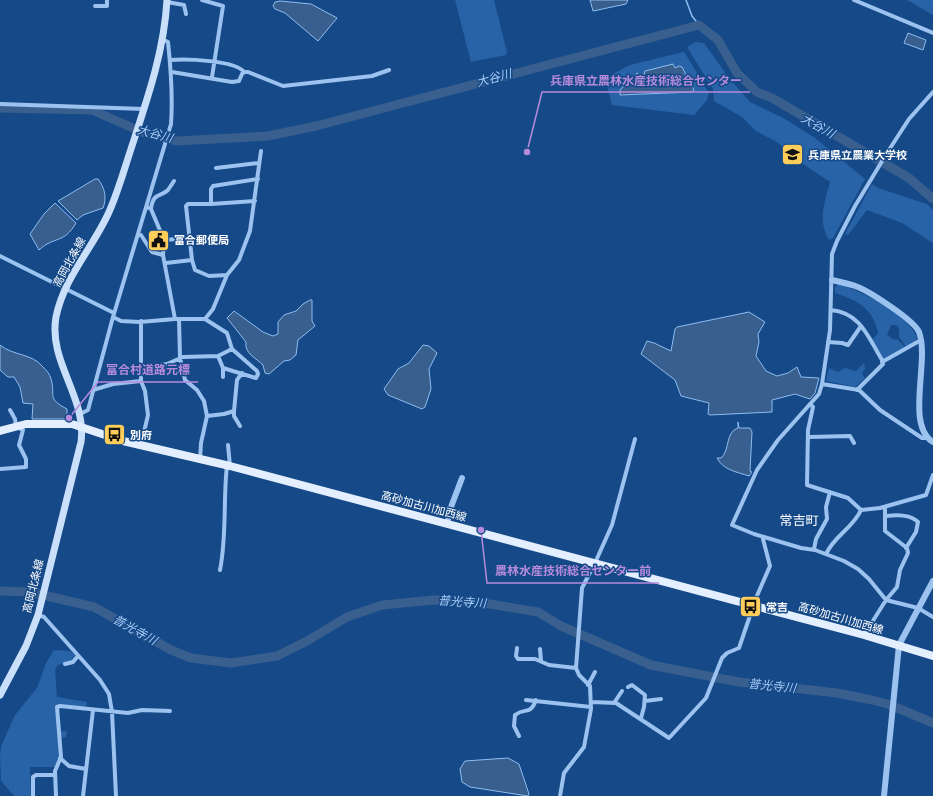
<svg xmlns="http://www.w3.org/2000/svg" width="933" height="796" font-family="'Fira Sans Condensed','Noto Sans JP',sans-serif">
  <rect width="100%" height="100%" fill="#154988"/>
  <path fill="#2863a7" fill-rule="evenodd" d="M455,0H494L507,52L506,55L471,62Z
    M906,0H933V15L909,1Z
    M696,42L704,43L729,78L750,102L785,119L815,138L865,179L833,238L829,240C817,220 825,202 830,182L800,162L777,142L756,131L742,117L714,101L713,89L687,47Z
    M683,52L685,53L709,93L707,100L694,115L612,105L605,78L630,65ZM674,65L675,68L680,66L682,68L694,90L692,92L620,95L638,74L642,76L644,75L646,71Z
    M872,184L878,188L927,204L933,210V243L902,223L867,210L848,235L845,234Z
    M838,284C864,292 904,312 917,337L915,341L906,347L899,337V328L896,325H891L887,335L894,340L897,339L904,346L903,348L883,360L872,340L878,333C873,308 857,300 835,293V288Z
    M864,363L865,369L862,373L865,378L855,387L826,381L829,368L838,372L845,368L856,371Z
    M54,650L70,651L76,656L72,662L58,665L55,670L57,697L87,702V704L85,707L59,705L55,707L58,732L67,731L66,737L59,739L60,757L55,767H30L31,796H14L1,781L0,754L2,744L15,715L37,688L46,663Z"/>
  <path fill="#385f8e" stroke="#8ebdf1" d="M590,0H628L626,4L593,11Z
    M280,1L311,4L337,18L318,41L285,13L275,9L273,6L275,2Z
    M908,33L926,40L923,50L904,43Z
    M673,64L675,68L679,66L682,67L694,90L692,92L620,95V90L637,73L641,76L644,75L645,71Z
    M95,179H98C105,188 107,198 103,208L83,215L77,220L58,201Z
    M55,203L76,223C64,244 54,236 39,250L30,234L44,214Z
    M310,300H312V321L315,326L298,340L296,355L290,360L284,361L269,374L265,373L263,365C256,358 244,353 246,342L227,318L234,311L263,332L273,336L278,334V322L284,315L296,311L303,304Z
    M749,312L765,322L758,334L759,342L756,356L766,371L777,376L788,373L797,367L801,377L819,378L815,393L810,399L795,394L772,400V412L710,415L708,414L709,403L681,396L675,380L641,354L647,341L654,343L671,351L675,329L677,327Z
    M0,345C13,356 32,353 43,367C46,370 50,374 51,379C56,396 46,398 67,409V419H32L33,404L23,403L20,387L14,377H8L0,370Z
    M423,345L429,346L437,353L429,369L431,389L425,407L422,409L388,395L384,389L398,369L409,363Z
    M738,422L739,428H750L752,432L750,471L752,472L749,476C737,472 723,470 717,458H721C730,451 725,432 738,428Z
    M508,758L519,764L529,794L528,796L470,787L462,782L460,769L465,761Z"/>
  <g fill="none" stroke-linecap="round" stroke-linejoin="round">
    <path stroke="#8ebdf1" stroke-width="1.5" d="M686,0L692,16L699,25"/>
    <path stroke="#385f8e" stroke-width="9" d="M0,108L92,110L142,132L176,141L268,136L316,126L699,25L718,40L737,73L757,92L772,98L909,178L933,199
      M0,591L30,592L94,607L171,650L191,658L231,663L277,656L307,641L347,617L382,605L434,600L478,602L538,612L561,626L651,665L739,682L837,693L872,700L888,704L933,723"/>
    <path stroke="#9cc2ef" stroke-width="4" d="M202,0L223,6L212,77
      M854,0L933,33
      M167,2L184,5L186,14
      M95,6H107V0
      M170,60C186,59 235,60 244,72H248L283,86L372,76L389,70
      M172,72L232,82L239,81L242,74L244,72
      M933,92L909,119L887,153L855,206L837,241L832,254L830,330L822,384L819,394L778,440L757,470L732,525L754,534L801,548L815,550L844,561L858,569L869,579L886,600L918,608L933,617
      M0,104L144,109
      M216,168L259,163
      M211,204V189L213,186L258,179
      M147,207L151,209L164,240L163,255
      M151,209C153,192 161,197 168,190C170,187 172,184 174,181
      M139,235H141L152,252L163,255L175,319
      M164,240L189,238
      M0,256L114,313
      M166,263L192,260
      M227,275L209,276L195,270L192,260L186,206L188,204H211L255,201
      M831,310C861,313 868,337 882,360L883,364L857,390
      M113,317L121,321L140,322L175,319H205L227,333L232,349L257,371L258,374L256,378L223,368L218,356
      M179,319L180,358L185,380L197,390L204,401L207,416L201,443L200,459
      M205,319L213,309L227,275L239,260L250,231L261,151
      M828,342L842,343L848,345L861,326
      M882,362L921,340
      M143,369L167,364L183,357L218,356L232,349
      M223,377V368
      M822,384L859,390L880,410L922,438H926
      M93,390L113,384L141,381
      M810,404L813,407L808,430L807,485L848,498L861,510C853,528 834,536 826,554
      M80,414L88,410L113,317L171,124C173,96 171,70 168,42L162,39
      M207,416L224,414L234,411
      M240,426L234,416V411L237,380L242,373
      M809,437L850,436L854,443
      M141,445L148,415L145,391L141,381V321
      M228,445L230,466
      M0,469L26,467V459L19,445L23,430L16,427L15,419L10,410
      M861,510L880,508L926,495L933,475
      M886,516C896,515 910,514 918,522L916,532L906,548
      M814,549L816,539L827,519L826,507L830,492
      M220,570C227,535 223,500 227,465
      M38,615L44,617L100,680L109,694L112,712L116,796
      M864,635L886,600L897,587L900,570L908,553L907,548L885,531V507
      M517,648L516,656L518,659H535L549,665L576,668
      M540,649L541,661
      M65,664L73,662L78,656
      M588,685L595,672
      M628,687L632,685L645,695L644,707L641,718
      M526,700L591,707
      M645,701L661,699
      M592,702L616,703L669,738L706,698L722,658L727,653L739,648L756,598L770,566L763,539L764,537
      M614,703L622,691
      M519,736L514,726L515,715C525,707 530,716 536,700
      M60,758L69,766L86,769
      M33,796V777L36,775H55
      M56,796L55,771L61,757L57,707L60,706L128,713L142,710L170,711
      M83,796L93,710
      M560,796L564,773L584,747L591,709L590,686L579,675L576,668L582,588L595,563L612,525L635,439"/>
    <path stroke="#9cc2ef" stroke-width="6" d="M832,280C841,282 850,284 858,287C870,292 914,320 919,332C930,361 905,425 933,442
      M447,524L451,507L462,478
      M884,796L899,645L933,581"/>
    <path stroke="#c9dffa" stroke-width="7" d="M0,695L26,646L38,615L81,442C87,397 48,362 56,317C64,277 93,248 109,212C118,192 124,170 131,149C147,100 164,52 167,0"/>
    <path stroke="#e3eeff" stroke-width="8" d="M0,431L26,424H72L123,441L230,466L864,635L933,656"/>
  </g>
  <defs>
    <symbol id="university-square" viewBox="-11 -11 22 22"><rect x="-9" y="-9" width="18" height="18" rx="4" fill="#ffcd59" stroke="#154988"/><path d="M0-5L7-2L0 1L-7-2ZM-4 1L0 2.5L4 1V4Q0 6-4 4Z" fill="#111"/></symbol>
    <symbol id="civic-square" viewBox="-11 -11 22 22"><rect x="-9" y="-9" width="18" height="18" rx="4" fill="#ffcd59" stroke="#154988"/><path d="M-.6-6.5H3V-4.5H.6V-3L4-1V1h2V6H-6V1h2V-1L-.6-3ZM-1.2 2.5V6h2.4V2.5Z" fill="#111"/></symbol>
    <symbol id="bus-square" viewBox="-11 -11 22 22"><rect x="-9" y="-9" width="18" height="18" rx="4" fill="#ffcd59" stroke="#154988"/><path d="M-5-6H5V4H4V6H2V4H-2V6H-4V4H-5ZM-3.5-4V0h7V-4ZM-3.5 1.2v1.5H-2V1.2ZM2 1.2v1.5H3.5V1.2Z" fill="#111"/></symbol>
  </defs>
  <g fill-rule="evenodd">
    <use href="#university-square" x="780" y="142" width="25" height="25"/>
    <use href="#civic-square" x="146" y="228" width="25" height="25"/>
    <use href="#bus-square" x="102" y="422" width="25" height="25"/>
    <use href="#bus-square" x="738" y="594" width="25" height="25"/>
  </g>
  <g text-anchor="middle" stroke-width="3" stroke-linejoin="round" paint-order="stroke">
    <g font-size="11" font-weight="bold" fill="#fff" stroke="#154988" text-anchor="start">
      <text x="808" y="159">兵庫県立農業大学校</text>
      <text x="174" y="244">富合郵便局</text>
      <text x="130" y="439">別府</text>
      <text x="766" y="611">常吉</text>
    </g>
    <g font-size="11" fill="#fff" stroke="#154988">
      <text transform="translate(69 262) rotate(-61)" y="4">高岡北条線</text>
      <text transform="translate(424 506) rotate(15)" y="4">高砂加古川加西線</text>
      <text transform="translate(33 586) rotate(-76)" y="4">高岡北条線</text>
      <text transform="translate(841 618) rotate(16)" y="4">高砂加古川加西線</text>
    </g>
    <g font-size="12" font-style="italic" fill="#a7ccf6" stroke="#154988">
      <text transform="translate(494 78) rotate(-15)" y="4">大谷川</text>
      <text transform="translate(818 126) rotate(29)" y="4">大谷川</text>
      <text transform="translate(155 134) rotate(15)" y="4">大谷川</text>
      <text transform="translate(462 602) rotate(4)" y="4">普光寺川</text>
      <text transform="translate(135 630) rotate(29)" y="4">普光寺川</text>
      <text transform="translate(772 686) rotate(6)" y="4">普光寺川</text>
    </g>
    <g font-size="13" fill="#fff" stroke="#154988">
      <text x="799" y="525">常吉町</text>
    </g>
  </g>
  <path fill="none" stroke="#b68bdc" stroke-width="1.5" d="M527 152L542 92H750M69 418L98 382H198M481 530L487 583H659"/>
  <g fill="#b68bdc" stroke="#154988" stroke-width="1.5">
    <circle cx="527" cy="152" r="4"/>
    <circle cx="69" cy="418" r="4"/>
    <circle cx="481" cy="530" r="4"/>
  </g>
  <g font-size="12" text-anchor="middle" font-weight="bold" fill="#b68bdc" stroke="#154988" stroke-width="3" stroke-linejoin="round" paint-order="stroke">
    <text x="646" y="85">兵庫県立農林水産技術総合センター</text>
    <text x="148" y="374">富合村道路元標</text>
    <text x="573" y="575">農林水産技術総合センター前</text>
  </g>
</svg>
